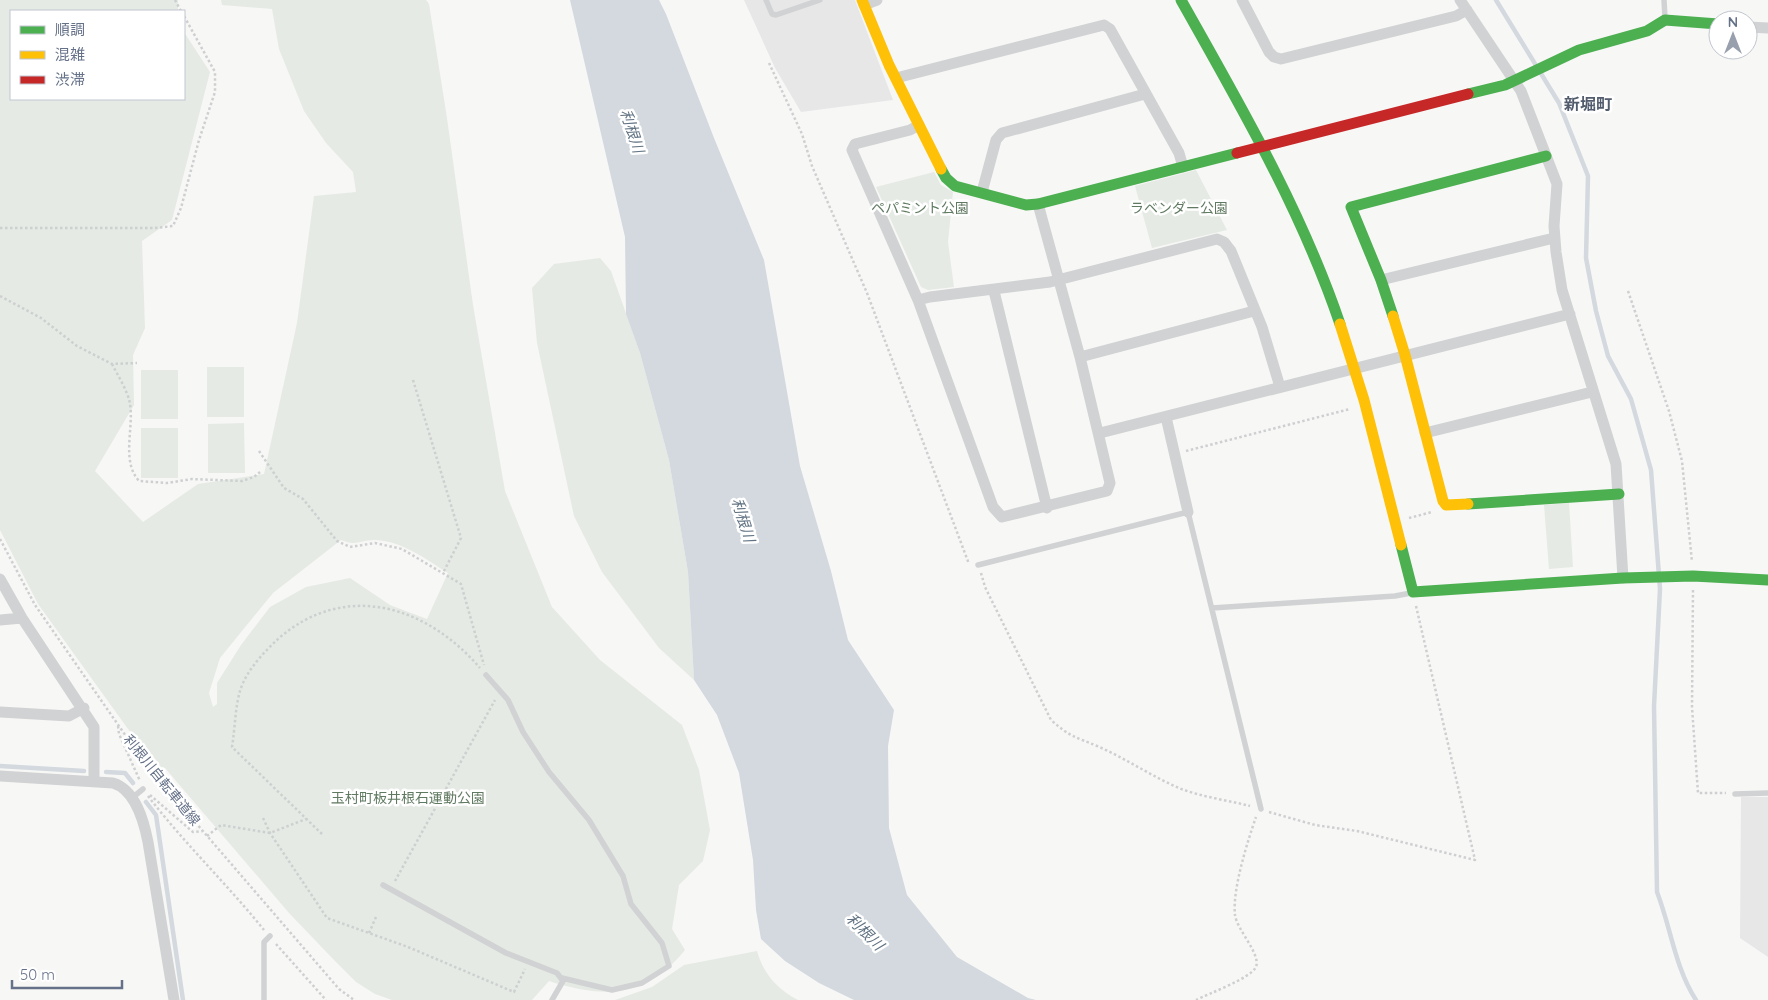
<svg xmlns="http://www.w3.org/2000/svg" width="1768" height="1000" font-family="Quicksand,'Noto Sans JP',sans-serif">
  <rect width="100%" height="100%" fill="#f7f7f6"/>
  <path fill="#e7e7e8" d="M744,0H855L893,100L801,112L775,68Z
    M1741,797H1768V957L1740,938Z"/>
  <path fill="#e5eae4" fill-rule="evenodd" d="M0,0H178V11H11V99H184V32L210,72L172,220L142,241L145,328L133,355L134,405L95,471L143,522L198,484L264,474L297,323L314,196L356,192L353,172L326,143L304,111L279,49L272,9L222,5L221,0H426L429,4L447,118L473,305L505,491L552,607L600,660L682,725L699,770L710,830L703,861L679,885L672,929L685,950C646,998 605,999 549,981L532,1000H392L375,994L356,982L334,960L289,913L165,768L160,767L128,729L38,604L0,530ZM341,540C357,547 361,539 376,540C402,541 427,560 448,573L427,619L390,605L350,578L306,587L270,607L241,645L217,683V704L213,707L209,693L220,658L273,593Z
    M1196,170L1227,230L1152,248L1135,186Z
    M934,172L941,185L953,192L948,242L954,287L928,290L921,287L876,187Z
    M600,258L611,271L640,353L669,460L688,572L694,680L659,648L602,572L574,516L537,343L532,288L554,264Z
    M207,367H244V417H207Z
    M141,370H178V419H141Z
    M244,423L245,473H208V424Z
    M141,428H178V478H141Z
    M1569,503L1573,567L1549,569L1544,505Z
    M757,951C763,973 777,989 798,1000H615L652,987L684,965Z"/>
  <path fill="#d3d9de" d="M570,0H659L666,14L714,138L764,260L800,466L831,571L848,640L894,710L888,746L889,828L907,895L957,957L1028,998L1036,1000H854L819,983L785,961L761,939L756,910L753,860L739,773L717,715L694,680L688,572L669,460L640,353L626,314L625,237Z"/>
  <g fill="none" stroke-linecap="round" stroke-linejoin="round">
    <path stroke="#d3d9de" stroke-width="4.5" d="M1496,0L1559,103L1588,176L1586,258L1596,311L1608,356L1631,399L1651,470L1660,589L1654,706L1657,892C1671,928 1675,968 1696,1000
      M0,766L84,771
      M106,772L125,773L133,783
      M146,802L156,815L183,1000"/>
    <path stroke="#cecfd0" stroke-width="2.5" stroke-dasharray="2.5 2.5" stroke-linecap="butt" d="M175,0L181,11
      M769,63L802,134L812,166L867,293L969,564
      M0,228H155L173,226L181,208L199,140L215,92V72L184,16
      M1628,291L1669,411L1682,461L1692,562
      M0,296L41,318L77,346L112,364L137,363
      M112,364C118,376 128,391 130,404C134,428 121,461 139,481L167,483L192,479L242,481L254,477L260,472
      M413,380L461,538L443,573
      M259,451L284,488L303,499L337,541L350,547L375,543L402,549L461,584L484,665
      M1186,451L1350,409
      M1409,518L1432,512
      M0,539L35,605L146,765L339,989L354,1000
      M981,573L985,587L1051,720C1070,737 1076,737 1097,746C1125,758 1151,776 1179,788C1201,797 1227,800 1250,806
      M1693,590L1692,707L1698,793H1726
      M118,726L119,734L140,781
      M150,795L193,832L203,831
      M148,796C184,843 227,884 264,930
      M1269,812L1315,825L1357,831L1475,860L1416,606
      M263,818L270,833L327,918L408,947L514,992L525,969
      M322,834L232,747C235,729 235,708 240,691C246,671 263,653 278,639C345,580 427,606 480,668
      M207,836L221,825L270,833L306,819
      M395,881L495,700
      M369,933L376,917
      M276,944L326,1000
      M1196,1000C1208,994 1251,978 1256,967C1261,954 1237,930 1235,915C1232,890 1248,840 1256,817"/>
    <path stroke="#d1d2d3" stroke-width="5.5" d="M766,0L772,14L776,15L820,0
      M1664,0L1665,18
      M978,565L1188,512L1261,809
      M1212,608L1395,596L1411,593
      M486,675L508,700L523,732L549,772L589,820L623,876L631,904L662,943L669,966L642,983L612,990L562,978
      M1735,794L1768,793
      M132,798L143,789
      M383,885L506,953L557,973L563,981L552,1000
      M264,1000V942L270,936"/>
    <path stroke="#d1d2d3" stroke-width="11" d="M1242,0L1269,52L1274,57L1281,59L1456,16L1467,10
      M1460,0L1521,91L1557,184L1554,226L1556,252L1562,290L1616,464L1623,578
      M864,5L877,0
      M1748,27L1768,28
      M896,78L1104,25L1110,29L1179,153L1183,167
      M919,125L910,130L855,144L852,150L918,300L993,507L1002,517L1107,491L1110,483L1080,357L1038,204
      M982,192L996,140L1002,133L1145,94
      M1381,280L1554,238
      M994,291L1047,508
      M918,300L930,297L1050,282L1217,239L1224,242L1231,251L1262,327L1280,387
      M1080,357L1254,311
      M1166,417L1188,512
      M1100,433L1570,314
      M1425,433L1592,392
      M0,579L22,618L94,727V781
      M0,620L22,618
      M0,712L69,716L84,708
      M0,776L113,783C136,790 144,822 148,842L174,1000"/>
    <path stroke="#4caf50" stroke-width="11" d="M1181,0C1240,105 1301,209 1340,324
      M1468,94L1505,85L1579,50L1647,31L1665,20L1718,24
      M941,169L946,178L955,186L1026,205L1038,204L1237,153
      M1393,316L1381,280L1351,207L1546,156
      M1468,504L1619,494
      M1401,545L1413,592L1623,578L1693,576L1768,580"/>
    <path stroke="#ffc107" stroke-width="11" d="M862,0L889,65L941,169
      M1393,316L1405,355L1443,501L1446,505L1468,504
      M1340,324L1364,400L1401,545"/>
    <path stroke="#c62828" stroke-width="11" d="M1237,153L1468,94"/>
  </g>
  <g text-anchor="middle" stroke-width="5" stroke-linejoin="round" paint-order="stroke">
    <g font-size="14" fill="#607a61" stroke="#fff">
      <text x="920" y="213">ペパミント公園</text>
      <text x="1179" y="213">ラベンダー公園</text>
      <text x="408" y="803">玉村町板井根石運動公園</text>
    </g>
    <g font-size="14" fill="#657188" stroke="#fff">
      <text transform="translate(162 780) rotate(51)" y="5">利根川自転車道線</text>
    </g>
    <g font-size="15" font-style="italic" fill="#617383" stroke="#fff">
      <text transform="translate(632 131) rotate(72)" y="5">利根川</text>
      <text transform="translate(743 520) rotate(73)" y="5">利根川</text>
      <text transform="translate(865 932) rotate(45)" y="5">利根川</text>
    </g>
    <g font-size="16" font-weight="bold" fill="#535c6d" stroke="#fff">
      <text x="1588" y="110">新堀町</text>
    </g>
  </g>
  <rect x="10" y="10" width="175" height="90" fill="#ffffff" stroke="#c1c6cf"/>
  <rect x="20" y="26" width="25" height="8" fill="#4caf50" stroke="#c1c6cf"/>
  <text x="55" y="35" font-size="15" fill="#657188">順調</text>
  <rect x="20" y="51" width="25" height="8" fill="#ffc107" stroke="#c1c6cf"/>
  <text x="55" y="60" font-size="15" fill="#657188">混雑</text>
  <rect x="20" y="76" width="25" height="8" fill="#c62828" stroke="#c1c6cf"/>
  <text x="55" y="85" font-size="15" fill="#657188">渋滞</text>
  <g transform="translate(1733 35)"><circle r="24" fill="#ffffff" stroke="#c1c6cf"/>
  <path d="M0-4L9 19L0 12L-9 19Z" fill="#98a0ae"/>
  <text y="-8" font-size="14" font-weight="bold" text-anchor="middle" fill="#657188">N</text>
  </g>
  <path d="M12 980v8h110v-8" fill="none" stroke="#657188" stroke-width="2.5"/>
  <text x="20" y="980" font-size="15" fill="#657188" stroke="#ffffff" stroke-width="4" paint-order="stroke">50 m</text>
</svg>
